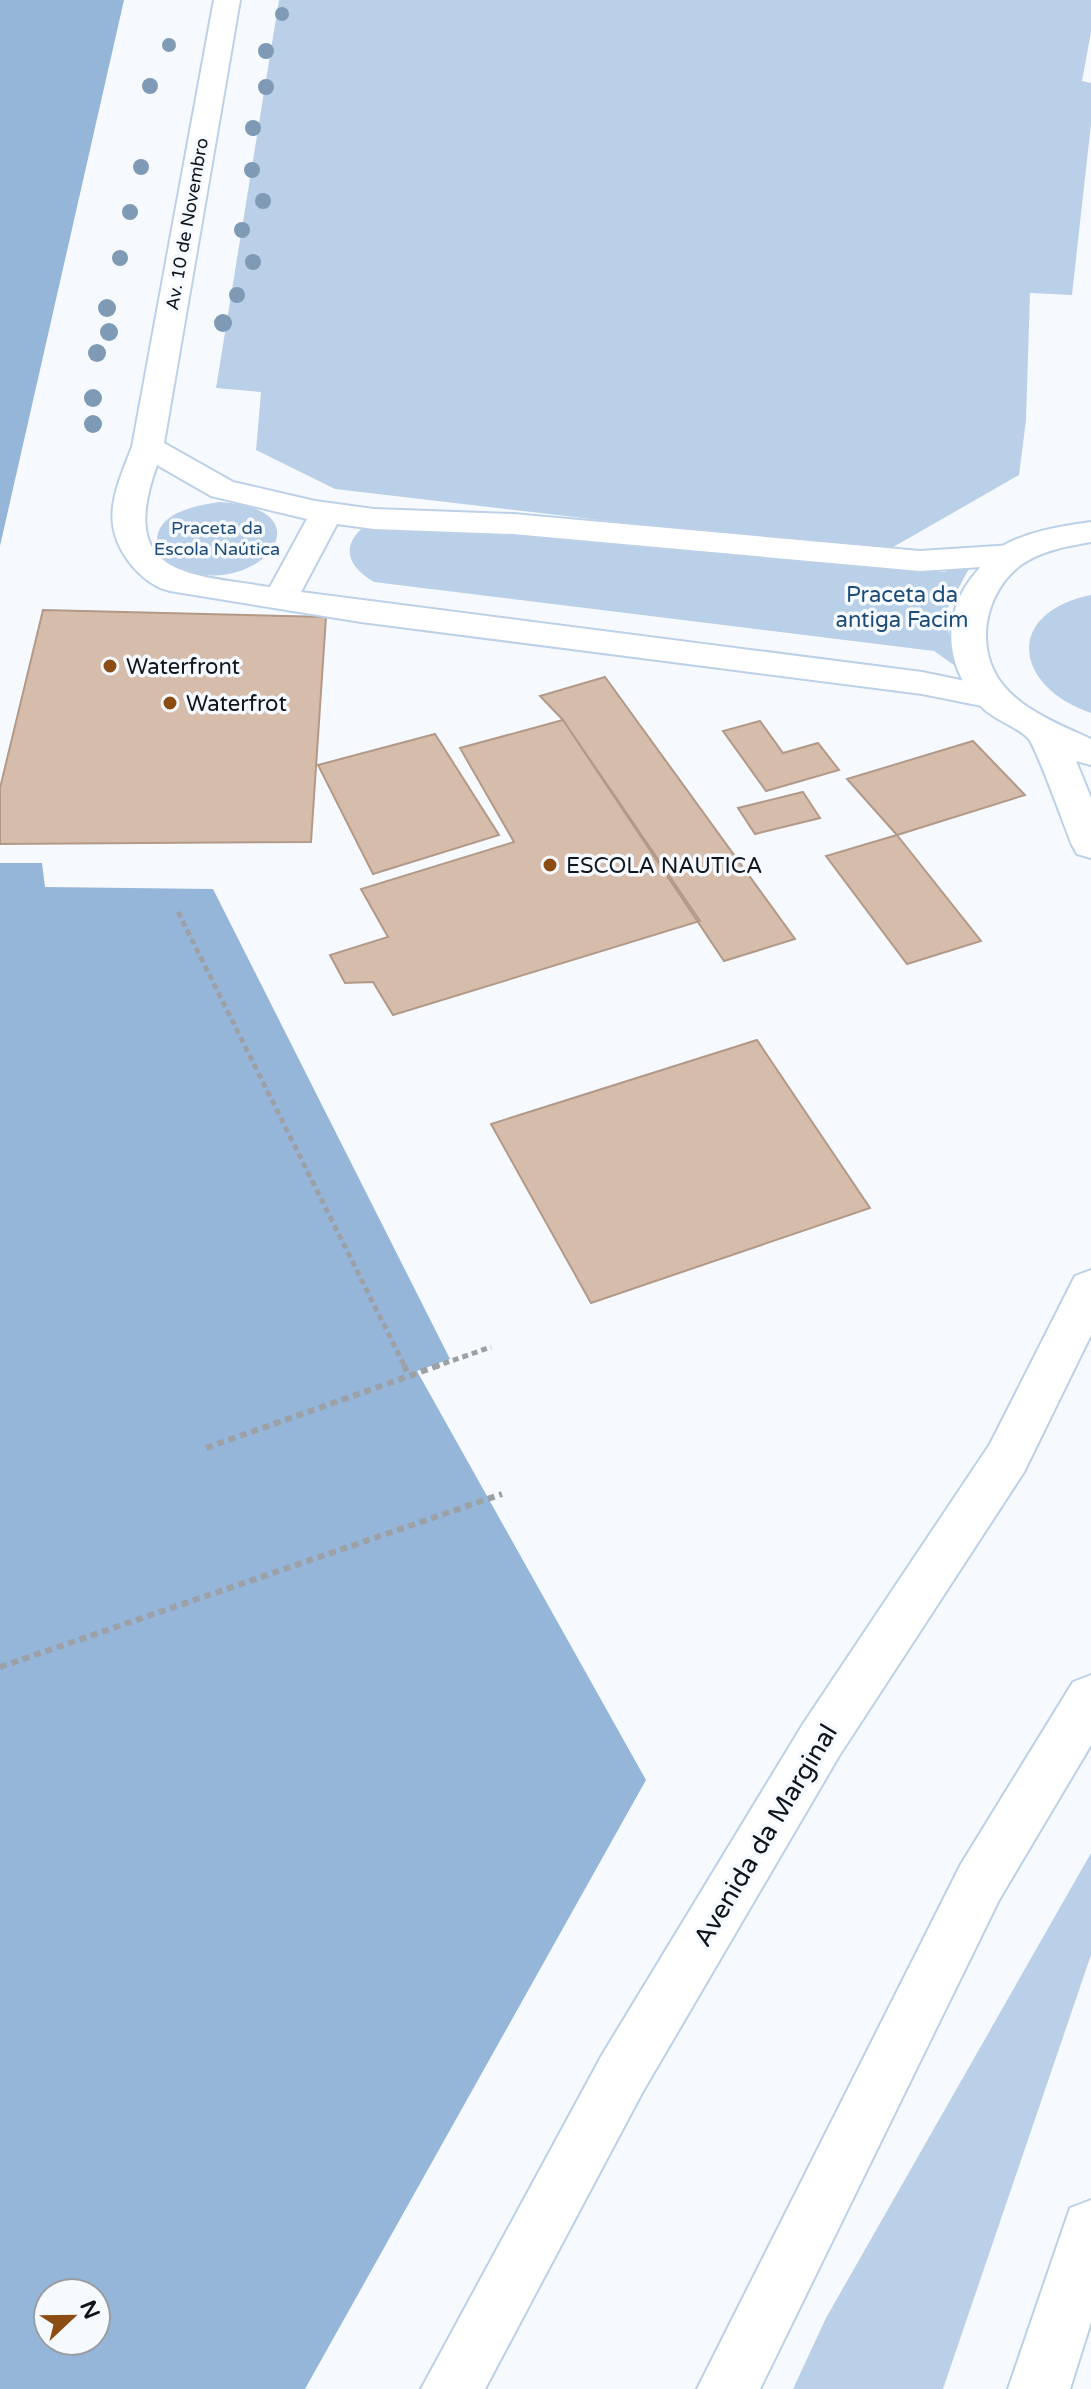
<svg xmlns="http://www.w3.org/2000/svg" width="1091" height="2389" font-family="'Varela Round',sans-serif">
  <rect width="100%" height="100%" fill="#f6faff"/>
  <path fill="#bad0e8" d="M279,0H1091V32L1082,81L1091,83V124L1072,295L1030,293L1026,420L1019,475L888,550L744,537L335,489L256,450L261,392L216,388Z
    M220,502C334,509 255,602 179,568C169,563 156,554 157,541C157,512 198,505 220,502Z
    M399,515L944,572L971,565L944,615L958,668L934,651L374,582C343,564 340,540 374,520C380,516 391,516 399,515Z
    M1091,595V713C1014,687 1003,613 1091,595Z
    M1091,1853V1955L943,2389H793L826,2318Z"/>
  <path fill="#96b6d9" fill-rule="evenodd" d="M0,0H124L0,546Z
    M0,863H42L45,887L213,889L450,1359L417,1371L646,1780L305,2389H0ZM48,2293H96V2341H48Z"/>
  <path fill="#d6bcaa" stroke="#b29988" stroke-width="2" d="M43,610L326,617L311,842L0,844V788Z
    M605,677L795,939L724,961L563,720L540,696Z
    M563,720L700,921L393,1015L373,982L345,983L330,955L388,937L361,889L514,842L460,748Z
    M760,721L783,753L818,743L839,770L766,791L723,731Z
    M435,734L499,835L373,874L318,765Z
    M973,741L1025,795L897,835L847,779Z
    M803,792L820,818L755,834L738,808Z
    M897,835L981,941L907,964L826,856Z
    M757,1040L870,1208L591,1303L491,1124Z"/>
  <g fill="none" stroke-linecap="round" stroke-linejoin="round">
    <defs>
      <path id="street" d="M214,0H240L164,443L233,482L315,501L374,509L513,514L920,551L1012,545L1024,548L1029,555L1024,562L1012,565L920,571L513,534L374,529L337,524L301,592L922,672L1004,689L1010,697L1004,705L992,708L922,694L361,622L170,591C156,588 144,579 134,568C98,526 114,493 132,447ZM157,465L211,496L307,519L270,587C186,574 117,576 157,465Z"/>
      <path id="secondary" d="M1091,522V542C1068,546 1040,551 1021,565C985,592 973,648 1003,685C1024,711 1061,725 1091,739V765L1076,761L1091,798V858L1077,854L1072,845C1065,828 1036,746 1028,738C1013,724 992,720 978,703C944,663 941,612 977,571C983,564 990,555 998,549C1023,532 1061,526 1091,522Z
        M1091,1270V1335L1024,1472L839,1756L642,2093L485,2389H421L602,2055L803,1724L990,1444L1075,1276Z
        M1091,1675V1745L999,1900L760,2389H697L961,1864L1073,1682Z
        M1091,2200V2322L1070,2389H1008L1070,2208Z"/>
    </defs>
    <use href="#street" stroke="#bcd1e7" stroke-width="4"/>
    <use href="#secondary" stroke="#bcd1e7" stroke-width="4"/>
    <path stroke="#9ca1a7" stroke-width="5" stroke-dasharray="6 4" stroke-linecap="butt" d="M178,912L405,1367
      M434,1367L491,1347"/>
    <path stroke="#9ca1a7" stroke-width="6" stroke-dasharray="7 5" stroke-linecap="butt" d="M404,1365L409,1376
      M206,1448L440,1365
      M0,1667L502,1494"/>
    <use href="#street" fill="#fff" fill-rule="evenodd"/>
    <use href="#secondary" fill="#fff" fill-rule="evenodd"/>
  </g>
  <g fill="#7f9ab5">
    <circle cx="282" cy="14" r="7"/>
    <circle cx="169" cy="45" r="7"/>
    <circle cx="266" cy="51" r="8"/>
    <circle cx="150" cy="86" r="8"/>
    <circle cx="266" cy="87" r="8"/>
    <circle cx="253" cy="128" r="8"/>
    <circle cx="141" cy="167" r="8"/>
    <circle cx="252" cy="170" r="8"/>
    <circle cx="263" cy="201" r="8"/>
    <circle cx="130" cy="212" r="8"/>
    <circle cx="242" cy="230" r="8"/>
    <circle cx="120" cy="258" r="8"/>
    <circle cx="253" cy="262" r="8"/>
    <circle cx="237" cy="295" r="8"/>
    <circle cx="107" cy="308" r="9"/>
    <circle cx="223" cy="323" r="9"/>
    <circle cx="109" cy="332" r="9"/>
    <circle cx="97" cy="353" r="9"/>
    <circle cx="93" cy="398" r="9"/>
    <circle cx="93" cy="424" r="9"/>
  </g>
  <g fill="#8c4d14" stroke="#f6faff" stroke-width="3">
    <circle cx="110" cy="666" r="8"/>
    <circle cx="170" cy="703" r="8"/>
    <circle cx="550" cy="865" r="8"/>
  </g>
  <g text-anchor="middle" stroke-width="7" stroke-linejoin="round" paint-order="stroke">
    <g font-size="18" fill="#0e151d" stroke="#f6faff">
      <text transform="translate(187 224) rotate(-80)" y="6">Av. 10 de Novembro</text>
    </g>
    <g font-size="18" fill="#1e4c79" stroke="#f6faff">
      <text x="217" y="534">Praceta da<tspan x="217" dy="21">Escola Naútica</tspan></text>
    </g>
    <g font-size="22" fill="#1e4c79" stroke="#f6faff">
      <text x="902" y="602">Praceta da<tspan x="902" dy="25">antiga Facim</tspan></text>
    </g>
    <g font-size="22" fill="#0e151d" stroke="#f6faff" text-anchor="start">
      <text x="126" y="674">Waterfront</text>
      <text x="186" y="711">Waterfrot</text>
      <text x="566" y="873">ESCOLA NAUTICA</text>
    </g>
    <g font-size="26" fill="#0e151d" stroke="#f6faff">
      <text transform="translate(765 1835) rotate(-59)" y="9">Avenida da Marginal</text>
    </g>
  </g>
  <g transform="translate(72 2317) rotate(68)"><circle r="38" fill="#f6faff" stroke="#999ea5" stroke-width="2"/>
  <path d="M0-6L14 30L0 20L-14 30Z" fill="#8c4d14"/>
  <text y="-12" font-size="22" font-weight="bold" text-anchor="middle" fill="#0e151d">N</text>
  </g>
</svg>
